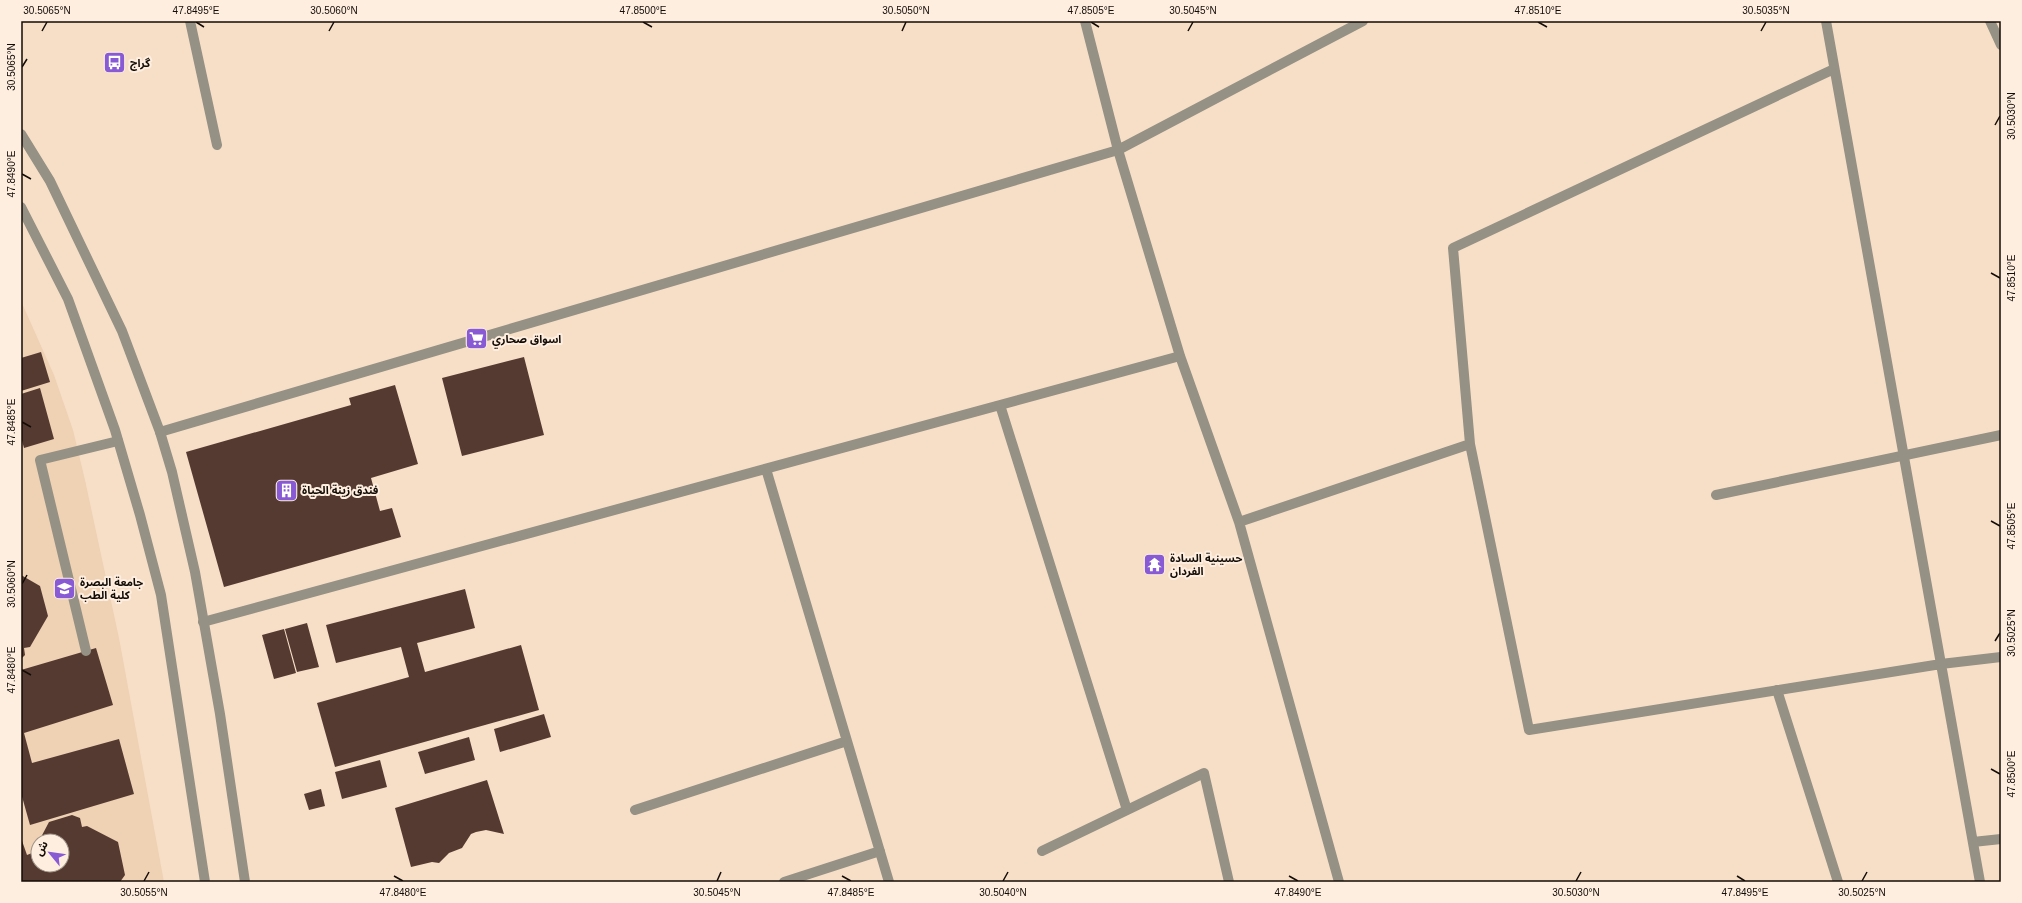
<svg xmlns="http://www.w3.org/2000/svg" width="2022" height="903" font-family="Arial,'Noto Sans Arabic',sans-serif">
  <rect width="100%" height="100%" fill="#f7dfc7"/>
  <path fill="#efd1b4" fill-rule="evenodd" d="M21,301L54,375L73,430L85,480L119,638L164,882H21ZM38,841H62V865H38Z"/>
  <path fill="#553a31" d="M41,352L50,382L21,391V358Z
    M524,357L544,435L462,456L442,378Z
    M395,385L418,464L371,478L380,511L392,508L401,537L224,587L186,452L351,405L349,398Z
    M40,388L54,439L24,448L21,437V394Z
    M21,575L40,586L48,616L30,647L24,648L25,655L21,659Z
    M465,589L475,628L417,643L425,672L521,645L539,710L335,767L317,703L409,677L401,647L336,663L326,625Z
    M307,623L319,667L297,672L285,629Z
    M284,629L296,673L274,679L262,635Z
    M96,648L113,705L24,733L32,763L119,739L134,794L30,825L21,793V670Z
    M544,714L551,737L500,752L494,729Z
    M469,737L475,760L425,774L418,752Z
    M380,760L387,787L342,799L335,772Z
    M487,780L504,834L486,830L476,832L471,834L462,848L449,853L439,863L432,862L411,867L395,808Z
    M321,789L325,806L309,810L304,794Z
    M72,815L80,818L82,827L87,826L118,842L125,875L120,882H21V838L27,855L32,853L38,842V865H62V841H39L49,822Z"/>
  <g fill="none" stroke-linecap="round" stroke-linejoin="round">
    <path stroke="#959184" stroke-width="10" d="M190,21L217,145
      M86,651L40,460L118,441
      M1777,690L1838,882"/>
    <path stroke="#959184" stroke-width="10" d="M1085,21L1118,150L1180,356L1239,522L1339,882
      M1826,21L1980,882
      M1990,21L2001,45
      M1834,69L1453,248L1470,444L1529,730L1941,664L2001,657
      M1000,405L1127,810
      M160,432L1118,150L1363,21
      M766,469L889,882
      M1716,495L2001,435
      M1239,522L1470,444
      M203,622L1180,356
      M635,810L847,741
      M1973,842L2001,839
      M1042,851L1204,773L1229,882
      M784,882L880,851"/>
    <path stroke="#959184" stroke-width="10" d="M21,134L50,181L122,331L160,432L172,472L195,572L220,714L245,882
      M21,207L68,299L115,430L140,515L161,595L205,882"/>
  </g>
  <path fill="none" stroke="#130b05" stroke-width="1.5" d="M196,22L204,27M643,22L652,27M1091,22L1099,27M1538,22L1547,27M42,31L47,22M329,31L334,22M902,31L906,22M1188,31L1193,22M1761,31L1766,22M22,67L27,59M1995,125L2000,116M22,174L31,179M1991,273L2000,278M22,422L31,427M1991,521L2000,526M22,584L27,575M1995,641L2000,633M22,670L31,675M1991,769L2000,774M394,876L403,881M842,876L851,881M1289,876L1298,881M1737,876L1745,881M144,881L149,872M717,881L721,872M1003,881L1008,872M1576,881L1581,872M1862,881L1867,872"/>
  <defs>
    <symbol id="bus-square" viewBox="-11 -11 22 22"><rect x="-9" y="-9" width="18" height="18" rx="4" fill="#885ad4" stroke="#fdeee0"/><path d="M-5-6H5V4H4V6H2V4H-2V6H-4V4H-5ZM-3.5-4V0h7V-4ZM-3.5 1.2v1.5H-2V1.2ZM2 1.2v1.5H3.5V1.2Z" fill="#fff"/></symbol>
    <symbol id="supermarket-square" viewBox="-11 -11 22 22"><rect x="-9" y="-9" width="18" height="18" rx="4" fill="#885ad4" stroke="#fdeee0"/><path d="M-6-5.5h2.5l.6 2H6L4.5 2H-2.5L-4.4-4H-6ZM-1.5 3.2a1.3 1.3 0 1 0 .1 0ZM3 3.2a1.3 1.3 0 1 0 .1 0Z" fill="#fff"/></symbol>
    <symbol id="building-square" viewBox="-11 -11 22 22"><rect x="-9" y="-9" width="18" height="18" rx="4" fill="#885ad4" stroke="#fdeee0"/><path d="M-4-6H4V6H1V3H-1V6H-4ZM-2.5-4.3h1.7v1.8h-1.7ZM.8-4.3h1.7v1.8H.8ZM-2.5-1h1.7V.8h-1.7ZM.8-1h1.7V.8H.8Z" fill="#fff"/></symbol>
    <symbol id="temple-square" viewBox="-11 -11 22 22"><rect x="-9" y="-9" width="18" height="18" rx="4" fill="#885ad4" stroke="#fdeee0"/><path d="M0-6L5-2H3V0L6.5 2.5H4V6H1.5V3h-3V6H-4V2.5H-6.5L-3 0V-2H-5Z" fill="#fff"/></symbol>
    <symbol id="university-square" viewBox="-11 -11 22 22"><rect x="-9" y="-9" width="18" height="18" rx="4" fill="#885ad4" stroke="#fdeee0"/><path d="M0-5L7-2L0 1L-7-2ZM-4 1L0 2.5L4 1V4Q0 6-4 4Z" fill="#fff"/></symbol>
  </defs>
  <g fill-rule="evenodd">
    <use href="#bus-square" x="102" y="50" width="25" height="25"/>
    <use href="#supermarket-square" x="464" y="326" width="25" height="25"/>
    <use href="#building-square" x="274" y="478" width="25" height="25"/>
    <use href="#temple-square" x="1142" y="552" width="25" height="25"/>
    <use href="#university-square" x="52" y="576" width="25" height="25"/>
  </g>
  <g text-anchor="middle" stroke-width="4" stroke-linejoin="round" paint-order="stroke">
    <g font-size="11" font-weight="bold" fill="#130b05" stroke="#fdeee0" text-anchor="start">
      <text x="130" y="67">گراج</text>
      <text x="492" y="343">اسواق صحاري</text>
      <text x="302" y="494">فندق زينة الحياة</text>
      <text x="1170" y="562">حسينية السادة<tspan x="1170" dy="13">الفردان</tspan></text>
      <text x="80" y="586">جامعة البصرة<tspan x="80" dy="13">كلية الطب</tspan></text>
    </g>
  </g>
  <rect width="2022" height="903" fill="none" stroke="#fdeee0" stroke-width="44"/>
  <g transform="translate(50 853) rotate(299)"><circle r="19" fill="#fdeee0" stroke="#9f9388"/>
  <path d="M0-3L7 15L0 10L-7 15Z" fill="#885ad4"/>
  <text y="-6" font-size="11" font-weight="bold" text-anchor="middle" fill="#130b05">ش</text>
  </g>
  <rect x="22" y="22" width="1978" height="859" fill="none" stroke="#130b05" stroke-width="1.5"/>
  <g font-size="10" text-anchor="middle" fill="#130b05">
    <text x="47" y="14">30.5065°N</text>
    <text x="196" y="14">47.8495°E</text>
    <text x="334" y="14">30.5060°N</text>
    <text x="643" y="14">47.8500°E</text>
    <text x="906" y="14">30.5050°N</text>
    <text x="1091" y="14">47.8505°E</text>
    <text x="1193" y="14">30.5045°N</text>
    <text x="1538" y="14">47.8510°E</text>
    <text x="1766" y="14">30.5035°N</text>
    <text transform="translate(11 67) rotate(-90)" y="4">30.5065°N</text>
    <text transform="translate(2011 116) rotate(-90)" y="4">30.5030°N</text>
    <text transform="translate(11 174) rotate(-90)" y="4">47.8490°E</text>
    <text transform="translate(2011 278) rotate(-90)" y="4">47.8510°E</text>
    <text transform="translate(11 422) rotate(-90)" y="4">47.8485°E</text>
    <text transform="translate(2011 526) rotate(-90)" y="4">47.8505°E</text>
    <text transform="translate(11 584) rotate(-90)" y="4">30.5060°N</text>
    <text transform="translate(2011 633) rotate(-90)" y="4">30.5025°N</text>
    <text transform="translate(11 670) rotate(-90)" y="4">47.8480°E</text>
    <text transform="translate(2011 774) rotate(-90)" y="4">47.8500°E</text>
    <text x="144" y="896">30.5055°N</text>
    <text x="403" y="896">47.8480°E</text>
    <text x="717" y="896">30.5045°N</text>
    <text x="851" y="896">47.8485°E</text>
    <text x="1003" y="896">30.5040°N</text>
    <text x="1298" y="896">47.8490°E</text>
    <text x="1576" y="896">30.5030°N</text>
    <text x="1745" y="896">47.8495°E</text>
    <text x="1862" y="896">30.5025°N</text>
  </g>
</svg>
